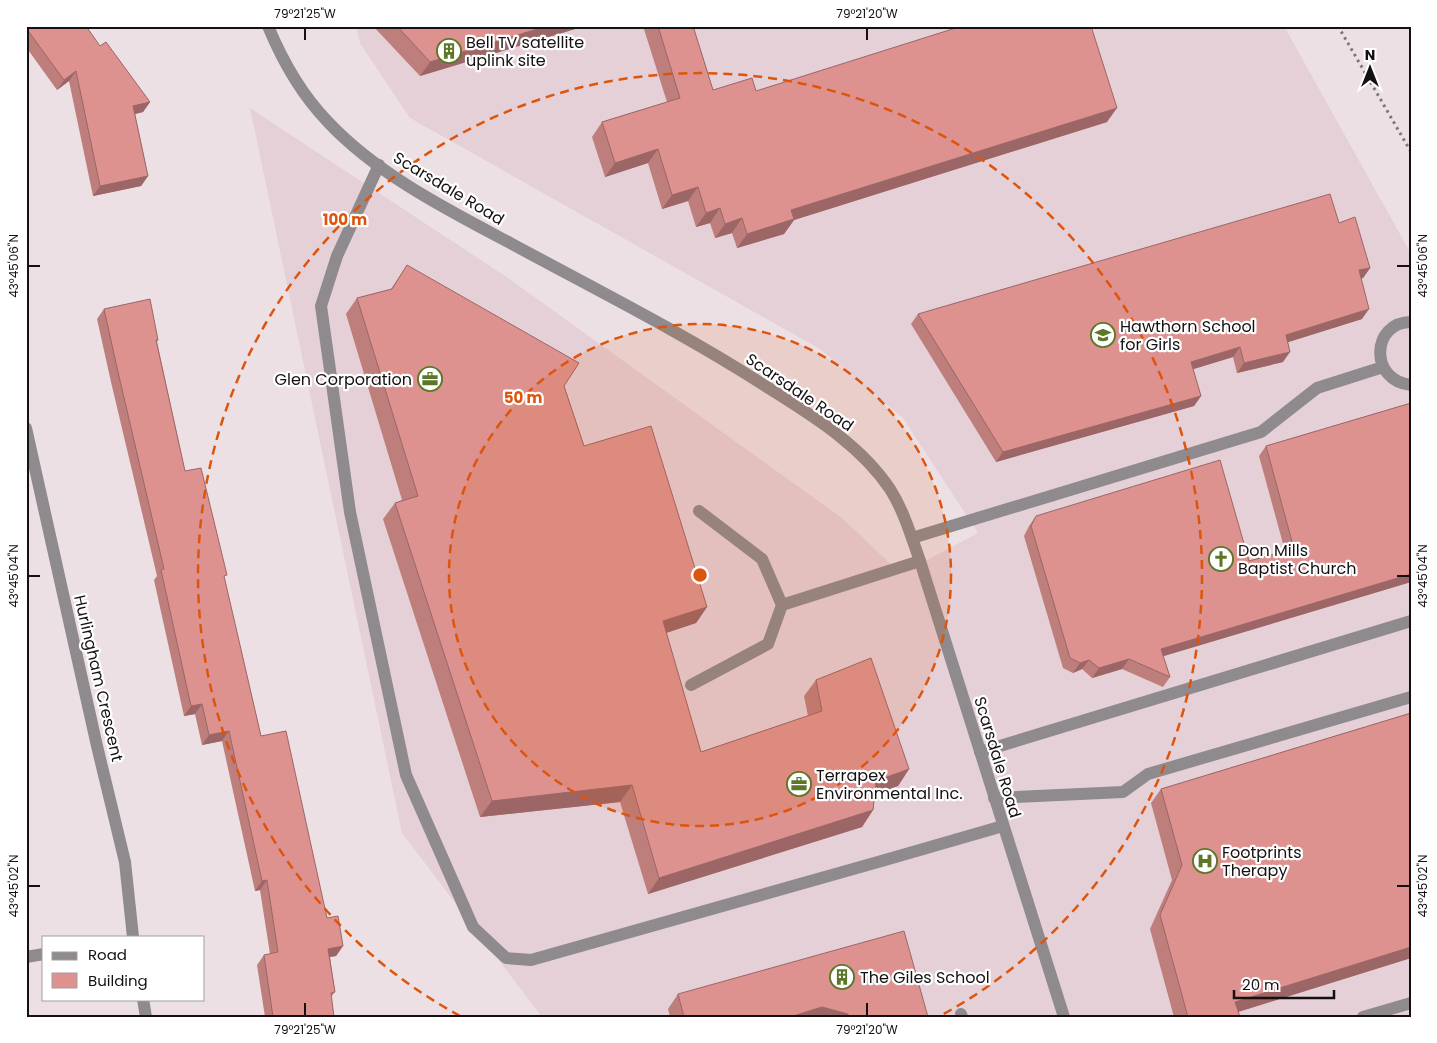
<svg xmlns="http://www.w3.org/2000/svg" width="1437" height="1043" font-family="Poppins,sans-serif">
  <rect width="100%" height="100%" fill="#ece0e4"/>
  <path fill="#e4d0d6" d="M356,26H1284L1411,254V1017H542L402,833L250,108L508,278L842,518L901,574L978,533L903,418L820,349L410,118L360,43Z"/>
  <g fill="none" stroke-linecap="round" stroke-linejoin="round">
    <path stroke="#7e7679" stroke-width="3" stroke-dasharray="2.5 4" stroke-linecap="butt" d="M1338,26L1411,152"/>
    <path stroke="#8e8a8d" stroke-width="12" d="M379,165L337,256L321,306L350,512L406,775L473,927L506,958L531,960L878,862L1003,826
      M1411,322C1371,322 1369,381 1411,385
      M699,511L762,559L782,605
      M912,538L1261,432L1317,388L1383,367
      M691,685L768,644L782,605L920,561
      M980,752L1411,621
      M994,798L1123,792L1148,774L1411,697
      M961,1014L962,1017
      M1363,1017L1411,1003"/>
    <path stroke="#8e8a8d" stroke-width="12" d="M268,26C282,60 302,95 328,122C378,175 448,210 512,244C597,290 685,334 767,387C811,415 860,444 890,489C904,511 911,536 920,561L1064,1017
      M26,428L97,746L125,862L133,937
      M26,957L44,954
      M143,999L146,1017"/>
  </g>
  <path fill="#be7e7c" d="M26,26L100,46L150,102L143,112L135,114L148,176L141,186L93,196L69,81L57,90L26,47Z
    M373,26H585L420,76Z
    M643,26H693L713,90L756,91L1107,122L794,220L784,234L737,248L732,233L715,238L710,223L696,227L688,201L662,209L648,163L605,177L592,137L602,122L667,102Z
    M1339,223L1370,268L1363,278L1361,279L1362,319L1288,342L1283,362L1237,373L1233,357L1193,369L1201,396L1194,406L996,462L911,324L918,314Z
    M407,265L564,386L584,446L707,607L696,623L666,633L701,752L808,716L804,696L816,680L909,769L898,786L875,794L873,810L862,827L648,894L620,802L480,817L383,519L395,503L402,500L346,314L357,298L391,289Z
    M104,309L158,340L157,342L185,471L224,579L261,736L327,918L343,946L336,956L330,957L335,992L331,997L334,1017H265L257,965L264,955L270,954L260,890L255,891L222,741L202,745L195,714L184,716L154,580L157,576L111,382L97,319Z
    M1411,403V582L1163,656L1170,677L1163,687L1122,669L1092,678L1082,669L1073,673L1063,668L1024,536L1029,526L1036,516L1249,561L1285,551L1259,456L1266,446Z
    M1411,713V958L1238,1012L1240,1017H1174L1150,929L1172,880L1151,803L1161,789Z
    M678,994L928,1017H670L668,1009Z"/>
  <path fill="#9b6665" d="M547,26H585L420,76L430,62Z
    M76,71L69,81L57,90L64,80Z
    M150,102L143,112L127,116L133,106Z
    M1117,108L1107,122L794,220L784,234L737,248L747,234L791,210Z
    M658,149L648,163L605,177L615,163Z
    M148,176L141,186L93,196L100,186Z
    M698,187L688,201L662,209L672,195Z
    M720,208L710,223L696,227L706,213Z
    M742,218L732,233L715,238L725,224Z
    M1370,268L1363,278L1352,280L1359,270Z
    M1369,309L1362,319L1279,345L1286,335Z
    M1240,347L1233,357L1184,372L1191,362Z
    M1290,352L1283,362L1237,373L1244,363Z
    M1201,396L1194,406L996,462L1003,452Z
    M1411,574V582L1154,659L1161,649Z
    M707,607L696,623L651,638L663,621Z
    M1129,659L1122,669L1092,678L1099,668Z
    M1089,660L1082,669L1073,673L1080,663Z
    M202,704L195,714L184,716L191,706Z
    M229,731L222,741L202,745L209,735Z
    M909,769L898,786L864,797L876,781Z
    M632,785L620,802L480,817L492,801Z
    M873,810L862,827L648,894L659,878Z
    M267,880L260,890L255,891L262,881Z
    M343,946L336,956L321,958L328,949Z
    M1411,947V958L1225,1016L1235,1002Z
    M822,1007L848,1014L846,1017H790Z"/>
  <path fill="#dd9290" stroke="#9b6665" d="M26,26H86L100,46L106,42L150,102L133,106L148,176L100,186L76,71L64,80L26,28Z
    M397,26H547L430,62Z
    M658,26H693L713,90L752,78L756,91L962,26H1091L1117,108L791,210L794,219L747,234L742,218L725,224L720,208L706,213L698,187L672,195L658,149L615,163L602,122L680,98Z
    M1330,194L1339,223L1355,217L1370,268L1359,270L1369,309L1286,335L1290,352L1244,363L1240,347L1191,362L1201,396L1003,452L918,314Z
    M407,265L579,363L564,386L584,446L651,426L707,607L663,621L701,752L822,711L816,680L871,658L909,769L876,781L873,810L659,878L632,785L492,801L395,503L418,496L357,298L392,289Z
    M150,299L158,340H156L185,471L201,468L227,575L224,576L261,736L286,731L327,918L338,916L343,946L328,949L335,992L331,993L334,1017H273L264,955L278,952L267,880L262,881L229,731L209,735L202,704L191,706L161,570L164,569L118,372L104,309Z
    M1411,403V574L1161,649L1170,677L1129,659L1099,668L1089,660L1080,663L1070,658L1031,526L1036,516L1220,460L1249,561L1294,549L1266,446Z
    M1411,713V947L1235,1002L1240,1017H1188L1160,915L1182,865L1161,789Z
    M26,758L28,767H26Z
    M904,931L928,1017H849L848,1014L822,1007L790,1017H684L678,994Z"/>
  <path fill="none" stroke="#151113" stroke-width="2" d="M305,28V40M867,28V40M28,266H40M1397,266H1410M28,576H40M1397,576H1410M28,886H40M1397,886H1410M305,1003V1016M867,1003V1016"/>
  <circle cx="700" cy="575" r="251" fill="#dd550c" fill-opacity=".12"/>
  <g fill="none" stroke="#dd550c" stroke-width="2.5" stroke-dasharray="9 6">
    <circle cx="700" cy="575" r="251"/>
    <path d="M460 1016A502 502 0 1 1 940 1016"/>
  </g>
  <defs>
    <symbol id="building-ring" viewBox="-11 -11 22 22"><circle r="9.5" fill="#fff" stroke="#5d7729" stroke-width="1.5"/><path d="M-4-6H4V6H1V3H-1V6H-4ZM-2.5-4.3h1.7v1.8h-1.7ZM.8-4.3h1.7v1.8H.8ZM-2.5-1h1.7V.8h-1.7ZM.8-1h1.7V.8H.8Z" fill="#5d7729"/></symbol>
    <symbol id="school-ring" viewBox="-11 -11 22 22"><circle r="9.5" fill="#fff" stroke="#5d7729" stroke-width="1.5"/><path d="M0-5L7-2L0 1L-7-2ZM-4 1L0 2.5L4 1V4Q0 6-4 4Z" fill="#5d7729"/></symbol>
    <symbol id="office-ring" viewBox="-11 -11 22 22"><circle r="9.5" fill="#fff" stroke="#5d7729" stroke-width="1.5"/><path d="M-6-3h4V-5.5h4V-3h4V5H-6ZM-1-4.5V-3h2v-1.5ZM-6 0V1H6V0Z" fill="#5d7729"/></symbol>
    <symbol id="church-ring" viewBox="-11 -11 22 22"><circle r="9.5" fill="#fff" stroke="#5d7729" stroke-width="1.5"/><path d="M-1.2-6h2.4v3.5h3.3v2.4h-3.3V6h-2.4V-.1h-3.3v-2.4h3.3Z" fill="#5d7729"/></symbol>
    <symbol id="hospital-ring" viewBox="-11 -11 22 22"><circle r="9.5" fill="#fff" stroke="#5d7729" stroke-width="1.5"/><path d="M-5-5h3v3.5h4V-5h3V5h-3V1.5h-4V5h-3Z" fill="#5d7729"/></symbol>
  </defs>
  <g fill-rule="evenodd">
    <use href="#building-ring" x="435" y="37" width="28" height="28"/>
    <use href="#school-ring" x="1089" y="321" width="28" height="28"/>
    <use href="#office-ring" x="416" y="365" width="28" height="28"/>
    <use href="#church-ring" x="1207" y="545" width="28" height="28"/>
    <use href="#office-ring" x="785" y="770" width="28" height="28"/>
    <use href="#hospital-ring" x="1191" y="847" width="28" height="28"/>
    <use href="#building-ring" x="828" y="963" width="28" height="28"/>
  </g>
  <g text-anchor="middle" stroke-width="4.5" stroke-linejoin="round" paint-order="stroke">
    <g font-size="16" fill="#151113" stroke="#fff" text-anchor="start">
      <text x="466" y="48">Bell TV satellite<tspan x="466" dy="18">uplink site</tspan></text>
      <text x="1120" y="332">Hawthorn School<tspan x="1120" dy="18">for Girls</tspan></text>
      <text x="412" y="385" text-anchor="end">Glen Corporation</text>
      <text x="1238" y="556">Don Mills<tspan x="1238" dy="18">Baptist Church</tspan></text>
      <text x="816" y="781">Terrapex<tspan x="816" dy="18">Environmental Inc.</tspan></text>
      <text x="1222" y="858">Footprints<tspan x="1222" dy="18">Therapy</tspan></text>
      <text x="860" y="983">The Giles School</text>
    </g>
    <g font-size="16" fill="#151113" stroke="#fff">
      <text transform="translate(449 188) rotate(31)" y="6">Scarsdale Road</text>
      <text transform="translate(800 392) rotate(34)" y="6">Scarsdale Road</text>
      <text transform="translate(99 678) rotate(77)" y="6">Hurlingham Crescent</text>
      <text transform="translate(998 757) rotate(73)" y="6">Scarsdale Road</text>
    </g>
  </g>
  <circle cx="700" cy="575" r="8" fill="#dd550c" stroke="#fff" stroke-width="2.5"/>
  <g font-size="15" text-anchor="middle" font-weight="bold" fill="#dd550c" stroke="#fff" stroke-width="4.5" stroke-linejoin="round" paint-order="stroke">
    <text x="345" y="225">100 m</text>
    <text x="523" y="403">50 m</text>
  </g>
  <rect width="1437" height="1043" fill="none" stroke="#ffffff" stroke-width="55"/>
  <rect x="42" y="936" width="162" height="65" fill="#ffffff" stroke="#a1a0a1"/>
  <rect x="52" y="952" width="25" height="8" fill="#8e8a8d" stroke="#a1a0a1"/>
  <text x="88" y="960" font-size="15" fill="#151113">Road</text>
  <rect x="52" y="973" width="25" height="15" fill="#dd9290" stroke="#a1a0a1"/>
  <text x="88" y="986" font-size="15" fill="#151113">Building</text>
  <g transform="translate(1370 68)" stroke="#ffffff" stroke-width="4" paint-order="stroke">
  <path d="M0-4L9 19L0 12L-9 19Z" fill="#151113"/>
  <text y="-8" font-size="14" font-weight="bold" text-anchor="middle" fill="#151113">N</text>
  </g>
  <path d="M1234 990v8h100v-8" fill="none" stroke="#151113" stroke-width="2.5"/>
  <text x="1242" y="990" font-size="15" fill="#151113" stroke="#ffffff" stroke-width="4" paint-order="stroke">20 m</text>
  <rect x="28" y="28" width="1382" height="988" fill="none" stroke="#151113" stroke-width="2"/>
  <g font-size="12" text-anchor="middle" fill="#151113">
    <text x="305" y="18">79°21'25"W</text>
    <text x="867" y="18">79°21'20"W</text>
    <text transform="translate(14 266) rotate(-90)" y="4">43°45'06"N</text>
    <text transform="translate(1423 266) rotate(-90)" y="4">43°45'06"N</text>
    <text transform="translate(14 576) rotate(-90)" y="4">43°45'04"N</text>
    <text transform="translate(1423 576) rotate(-90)" y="4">43°45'04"N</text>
    <text transform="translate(14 886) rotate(-90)" y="4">43°45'02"N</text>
    <text transform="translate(1423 886) rotate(-90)" y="4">43°45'02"N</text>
    <text x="305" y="1034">79°21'25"W</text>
    <text x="867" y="1034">79°21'20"W</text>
  </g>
</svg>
